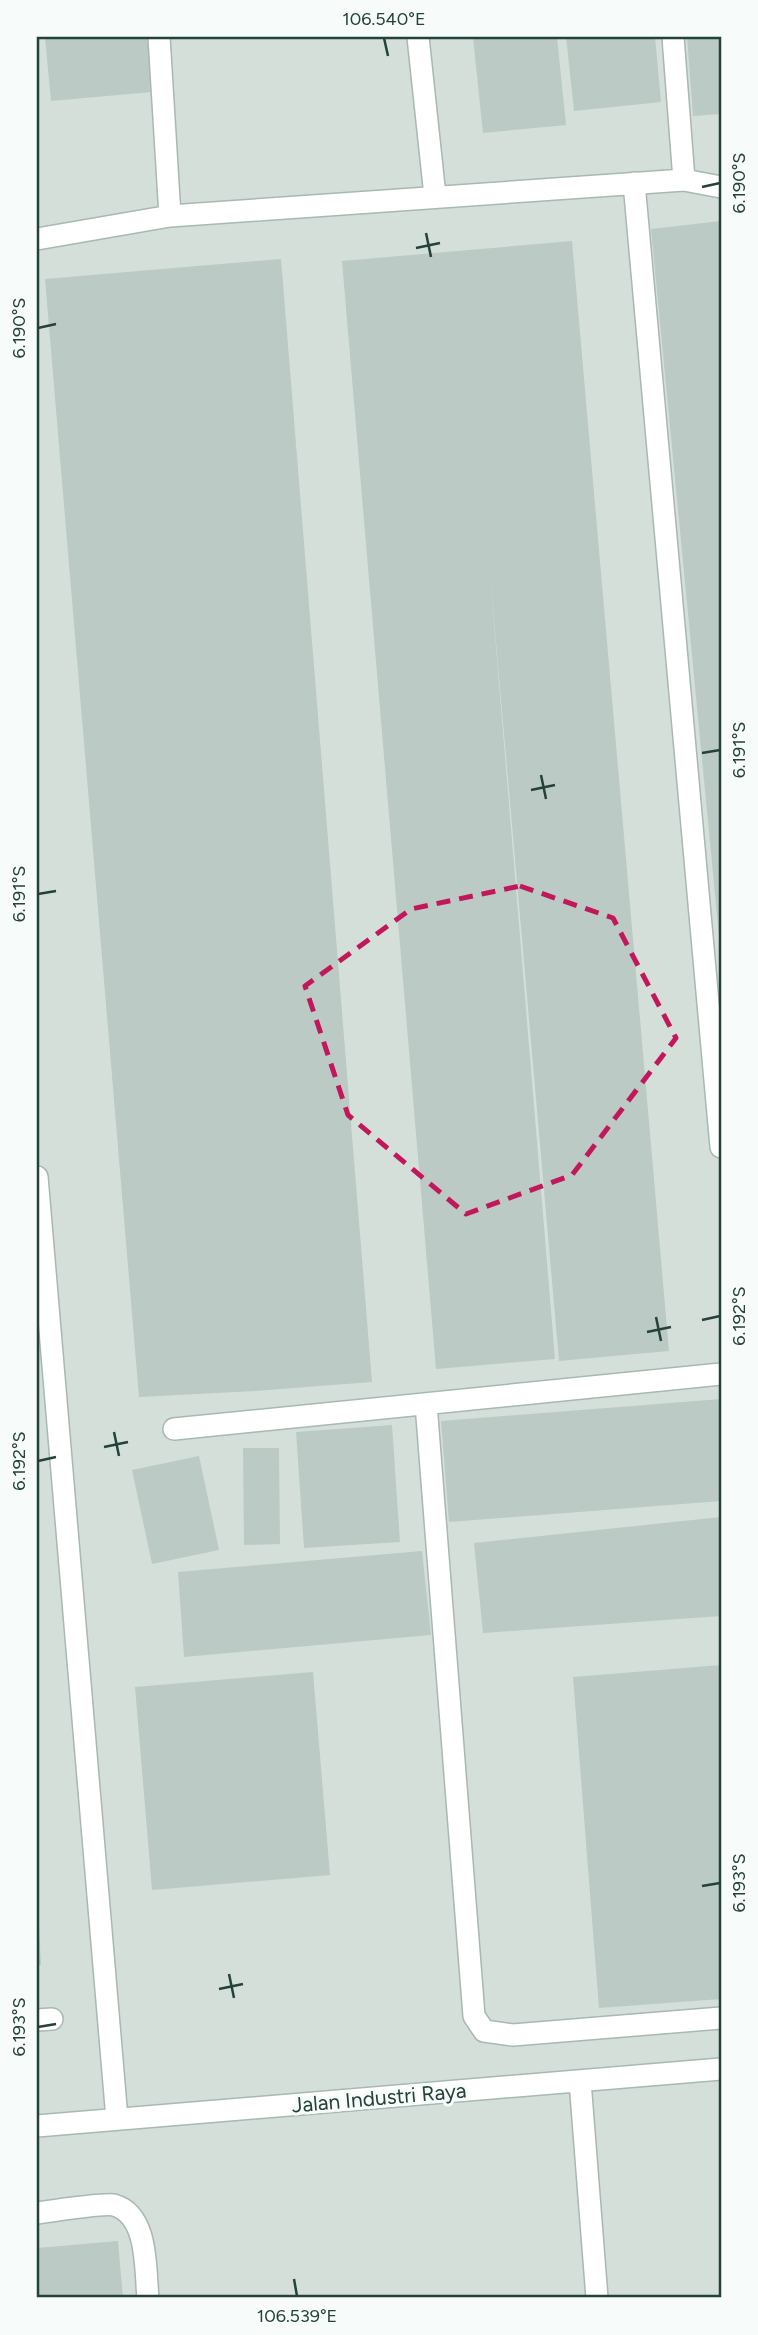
<svg xmlns="http://www.w3.org/2000/svg" width="758" height="2335" font-family="Figtree,sans-serif">
  <rect width="100%" height="100%" fill="#e6efeb"/>
  <path fill="#d4dfda" d="M37,37H721V2298H37Z"/>
  <path fill="#bbcac4" d="M45,37H147L152,92L51,101Z
    M473,37H557L566,125L483,133Z
    M566,37H655L661,102L574,111Z
    M687,37H721V114L693,116Z
    M721,221V936H719L651,229Z
    M572,241L669,1351L559,1361L489,563L555,1359L436,1369L342,261Z
    M281,259L372,1382L255,1391L139,1397L45,279Z
    M721,1399V1501L449,1522L441,1421Z
    M392,1425L400,1542L304,1548L296,1432Z
    M243,1448H279L280,1544L244,1545Z
    M199,1456L219,1550L152,1564L132,1470Z
    M721,1517V1616L483,1633L474,1543Z
    M422,1551L431,1635L184,1657L178,1572Z
    M721,1665V1999L599,2008L573,1677Z
    M313,1672L330,1875L152,1890L135,1687Z
    M37,1928H39L41,1965H37Z
    M118,2241L123,2298H37V2248Z"/>
  <g fill="none" stroke-linecap="round" stroke-linejoin="round">
    <defs>
      <path id="minor" d="M159,37L170,216
        M418,37L435,196
        M673,37L684,180
        M634,183L721,1147
        M37,239L170,216L684,180L721,187
        M37,1177L117,2119
        M426,1404L474,2016L484,2031L513,2035L721,2018
        M174,1429L721,1374
        M37,2020L52,2019
        M580,2081L597,2298
        M37,2126L721,2069
        M37,2213C51,2211 104,2203 114,2205C149,2215 145,2270 148,2298"/>
    </defs>
    <use href="#minor" stroke="#a8b8b2" stroke-width="24"/>
    <use href="#minor" stroke="#fff" stroke-width="21"/>
  </g>
  <path fill="none" stroke="#c2185b" stroke-width="5" stroke-dasharray="14 9" stroke-linejoin="round" d="M520,886L613,918L676,1038L572,1175L466,1214L348,1115L305,986L411,909Z"/>
  <path fill="none" stroke="#24423a" stroke-width="2.5" d="M384,38L388,56M702,187L720,183M426,233L431,257M416,248L440,243M38,328L56,324M702,753L720,750M541,775L546,799M531,790L555,785M38,894L56,891M656,1317L661,1341M702,1320L720,1316M647,1332L671,1327M114,1432L119,1456M104,1447L128,1442M38,1461L56,1457M702,1886L720,1883M229,1974L234,1998M219,1989L243,1984M38,2027L56,2024M294,2279L297,2296"/>
  <g text-anchor="middle" stroke-width="6" stroke-linejoin="round" paint-order="stroke">
    <g font-size="21" fill="#24423a" stroke="#f7fbf9">
      <text transform="translate(379 2098) rotate(-5)" y="7">Jalan Industri Raya</text>
    </g>
  </g>
  <rect width="758" height="2335" fill="none" stroke="#f7fbf9" stroke-width="77"/>
  <rect x="38" y="38" width="682" height="2258" fill="none" stroke="#24423a" stroke-width="2.5"/>
  <g font-size="18" text-anchor="middle" fill="#24423a">
    <text x="384" y="25">106.540°E</text>
    <text transform="translate(739 183) rotate(-90)" y="6">6.190°S</text>
    <text transform="translate(19 328) rotate(-90)" y="6">6.190°S</text>
    <text transform="translate(739 750) rotate(-90)" y="6">6.191°S</text>
    <text transform="translate(19 894) rotate(-90)" y="6">6.191°S</text>
    <text transform="translate(739 1316) rotate(-90)" y="6">6.192°S</text>
    <text transform="translate(19 1461) rotate(-90)" y="6">6.192°S</text>
    <text transform="translate(739 1883) rotate(-90)" y="6">6.193°S</text>
    <text transform="translate(19 2027) rotate(-90)" y="6">6.193°S</text>
    <text x="297" y="2322">106.539°E</text>
  </g>
</svg>
